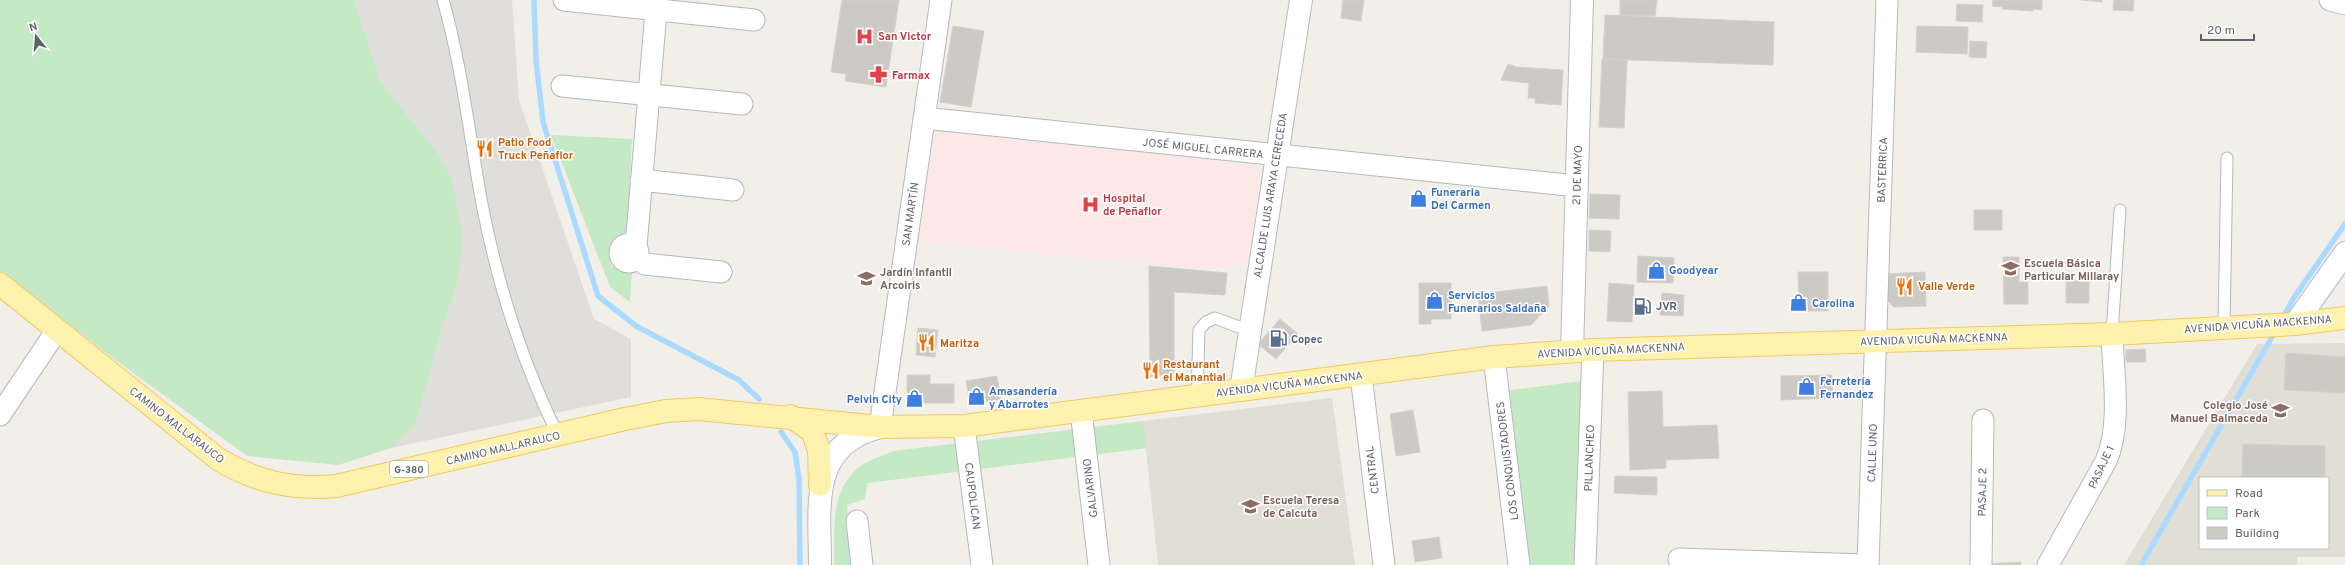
<svg xmlns="http://www.w3.org/2000/svg" width="2345" height="565" font-family="Overpass,sans-serif">
  <rect width="100%" height="100%" fill="#f1efe8"/>
  <path fill="#e0deda" d="M354,0H512L519,100L594,319L631,339V397L391,448L416,424L440,335L458,282L437,152L381,82Z"/>
  <path fill="#e1ded6" fill-rule="evenodd" d="M2345,343V557H2297V565H2124L2257,344ZM2200,478H2328V548H2200Z
    M1332,398L1355,565H1158L1143,421Z"/>
  <path fill="#fce8e6" d="M936,126L1260,166L1250,265L1195,268L918,242Z"/>
  <path fill="#c5e8c5" d="M0,0H354L381,82L437,152L452,179L463,239L458,282L440,335L416,424L391,448L338,465L247,456L113,358L0,271Z
    M551,135L632,139L627,232C611,244 611,247 611,266L632,272L630,302L610,287Z
    M1581,381L1576,565H1525L1504,391Z
    M1143,421L1147,448L867,483L865,499L847,505L853,565H834C835,529 829,492 859,467C868,460 883,456 893,451Z"/>
  <g fill="none" stroke-linecap="round" stroke-linejoin="round">
    <path stroke="#aadaff" stroke-width="5.5" d="M534,0L536,60L543,122L598,296L636,326L739,380L759,399
      M2282,319L2295,296L2345,224
      M781,432L795,452L799,479L800,565
      M2141,565L2276,330"/>
  </g>
  <path fill="#cccac5" stroke="#d6d1c6" d="M842,0H899L886,87L845,81L846,74L831,72Z
    M1343,0H1364L1361,21L1341,18Z
    M1620,0H1657L1655,16L1620,15Z
    M1993,0H2042V10L2033,9V11L2002,9L2003,7L1992,6Z
    M2081,0H2102V2Z
    M2114,0H2134L2133,11L2113,10Z
    M1957,4L1983,5L1982,22L1956,21Z
    M1605,15L1774,22L1773,65L1603,59Z
    M953,26L984,31L971,107L940,102Z
    M1917,26L1968,27L1967,54L1916,52Z
    M1970,41L1987,42L1986,58L1969,57Z
    M1602,59L1627,60L1624,128L1599,127Z
    M1508,64L1517,67L1563,70L1561,105L1535,103V98H1528L1529,83L1501,80Z
    M1590,194L1620,195L1619,219L1589,218Z
    M1974,210H2002V230H1974Z
    M1589,230L1611,231L1610,252L1589,251Z
    M1638,256L1674,258L1673,283L1637,282Z
    M2003,257H2019V282H2028V304H2004Z
    M1149,266L1227,273L1225,295L1174,292V373L1150,377Z
    M1798,272H1828V311H1799Z
    M1925,272L1926,306L1894,307L1886,299L1885,274Z
    M2066,281H2089V303H2066Z
    M1419,283H1451V319H1431V324H1419Z
    M1609,283L1634,285L1632,322L1607,321Z
    M1547,286L1549,306L1531,325L1482,331L1478,294Z
    M1662,293L1684,295L1683,316L1660,315Z
    M1280,319L1298,334L1276,359L1258,344Z
    M918,328L938,330L935,357L916,355Z
    M2145,349L2146,362H2126V350Z
    M2286,353L2345,357V393L2284,390Z
    M907,375H930V384H954V403H907Z
    M1832,375L1833,398L1781,400V376Z
    M997,376L1001,399L970,404L966,381Z
    M1662,391L1663,427L1717,425L1719,458L1666,460V468L1630,470L1628,392Z
    M1413,410L1420,452L1396,456L1390,414Z
    M2243,444L2325,446V478H2242Z
    M1615,476L1657,477V495L1614,493Z
    M1439,537L1442,558L1415,562L1412,541Z
    M2021,562V565H1982V564Z"/>
  <g fill="none" stroke-linecap="round" stroke-linejoin="round">
    <defs>
      <path id="service" d="M443,0C463,70 470,143 484,214C500,292 523,364 558,435
        M2224,328L2227,158
        M2112,334L2120,210
        M1197,396L1199,330L1206,322L1215,318L1250,331"/>
      <path id="minor" d="M564,0L754,20
        M2330,0L2345,4
        M562,86L742,104
        M924,118L1577,186
        M641,180L733,190
        M620 253a9 9 0 1 1 18 0a9 9 0 1 1-18 0Z
        M636,246L657,0
        M637,258L645,264L721,272
        M1494,357L1519,565
        M1361,375L1384,565
        M1081,411L1099,565
        M0,415L57,330
        M964,426L982,565
        M880,427L941,0
        M857,521L862,565
        M1679,559L1868,565
        M1585,565L1593,350
        M1868,565L1887,0
        M1981,565L1983,420
        M2048,565L2106,461C2122,425 2113,373 2112,334"/>
      <path id="tertiary" d="M2295,324L2345,253"/>
      <path id="secondary" d="M1572,351L1582,0
        M1241,390L1301,0
        M820,565C820,507 808,445 880,427"/>
      <path id="primary" d="M0,284L218,459C256,482 292,490 336,486L625,419L666,411L699,409L880,427L964,426L1494,357L1593,350L2112,334L2295,324L2345,318
        M790,416L812,431L819,450L820,485"/>
    </defs>
    <use href="#service" stroke="#b5b8bc" stroke-width="13"/>
    <use href="#minor" stroke="#b5b8bc" stroke-width="23"/>
    <use href="#tertiary" stroke="#b5b8bc" stroke-width="24"/>
    <use href="#secondary" stroke="#b6babf" stroke-width="24"/>
    <use href="#primary" stroke="#f2c960" stroke-width="24"/>
    <use href="#service" stroke="#fff" stroke-width="11"/>
    <use href="#minor" stroke="#fff" stroke-width="21"/>
    <use href="#tertiary" stroke="#fff" stroke-width="22"/>
    <use href="#secondary" stroke="#fff" stroke-width="22"/>
    <use href="#primary" stroke="#fff2af" stroke-width="22"/>
  </g>
  <defs>
    <symbol id="hospital-bare" viewBox="-9 -9 18 18"><path d="M-5-5h3v3.5h4V-5h3V5h-3V1.5h-4V5h-3Z" fill="#e0444e" stroke="#fff" stroke-width="2.5" paint-order="stroke"/></symbol>
    <symbol id="pharmacy-bare" viewBox="-9 -9 18 18"><path d="M-2-6h4v4h4v4h-4v4h-4v-4h-4v-4h4Z" fill="#e0444e" stroke="#fff" stroke-width="2.5" paint-order="stroke"/></symbol>
    <symbol id="restaurant-bare" viewBox="-9 -9 18 18"><path d="M-5-6h1v4h1v-4h1v4h1v-4h1v5L-1.5 .5V6h-2V.5L-5-1ZM5-6V6H3V1.5H1.5Q1.5-4 5-6Z" fill="#e8710a" stroke="#fff" stroke-width="2.5" paint-order="stroke"/></symbol>
    <symbol id="shop-bare" viewBox="-9 -9 18 18"><path d="M-5-2.5h2.3a2.7 3.5 0 0 1 5.4 0H5L5.5 6h-11ZM-1.5-2.5h3a1.5 2.3 0 0 0-3 0Z" fill="#3f7fe0" stroke="#fff" stroke-width="2.5" paint-order="stroke"/></symbol>
    <symbol id="school-bare" viewBox="-9 -9 18 18"><path d="M0-5L7-2L0 1L-7-2ZM-4 1L0 2.5L4 1V4Q0 6-4 4Z" fill="#8d6e63" stroke="#fff" stroke-width="2.5" paint-order="stroke"/></symbol>
    <symbol id="fuel-bare" viewBox="-9 -9 18 18"><path d="M-5.5-6h7V0h2V4h1.3V-2.5L3-4.5l.8-.8L6-3V5H2.5V1h-1V6h-7ZM-4.2-4.7v3.2H.2V-4.7Z" fill="#5c6f8a" stroke="#fff" stroke-width="2.5" paint-order="stroke"/></symbol>
  </defs>
  <g fill-rule="evenodd">
    <use href="#hospital-bare" x="852" y="24" width="25" height="25"/>
    <use href="#pharmacy-bare" x="866" y="62" width="25" height="25"/>
    <use href="#restaurant-bare" x="472" y="136" width="25" height="25"/>
    <use href="#shop-bare" x="1406" y="186" width="25" height="25"/>
    <use href="#hospital-bare" x="1078" y="192" width="25" height="25"/>
    <use href="#school-bare" x="1998" y="256" width="25" height="25"/>
    <use href="#shop-bare" x="1644" y="258" width="25" height="25"/>
    <use href="#school-bare" x="854" y="266" width="25" height="25"/>
    <use href="#restaurant-bare" x="1892" y="274" width="25" height="25"/>
    <use href="#shop-bare" x="1422" y="288" width="25" height="25"/>
    <use href="#shop-bare" x="1786" y="290" width="25" height="25"/>
    <use href="#fuel-bare" x="1630" y="294" width="25" height="25"/>
    <use href="#fuel-bare" x="1266" y="326" width="25" height="25"/>
    <use href="#restaurant-bare" x="914" y="330" width="25" height="25"/>
    <use href="#restaurant-bare" x="1138" y="358" width="25" height="25"/>
    <use href="#shop-bare" x="1794" y="374" width="25" height="25"/>
    <use href="#shop-bare" x="964" y="384" width="25" height="25"/>
    <use href="#shop-bare" x="902" y="386" width="25" height="25"/>
    <use href="#school-bare" x="2268" y="398" width="25" height="25"/>
    <use href="#school-bare" x="1238" y="494" width="25" height="25"/>
  </g>
  <g text-anchor="middle" stroke-width="3" stroke-linejoin="round" paint-order="stroke">
    <rect fill="#fff" stroke="#8f9295" stroke-width="1" x="390" y="461" width="38" height="16" rx="3"/>
    <g font-size="10" font-weight="bold" fill="#5f6368">
      <text x="409" y="473">G-380</text>
    </g>
    <g font-size="11" font-weight="bold" fill="#be3a42" stroke="#fff" text-anchor="start">
      <text x="878" y="40">San Victor</text>
      <text x="892" y="79">Farmax</text>
      <text x="1103" y="202">Hospital<tspan x="1103" dy="13">de Peñaflor</tspan></text>
    </g>
    <g font-size="11" font-weight="bold" fill="#c56008" stroke="#fff" text-anchor="start">
      <text x="498" y="146">Patio Food<tspan x="498" dy="13">Truck Peñaflor</tspan></text>
      <text x="1918" y="290">Valle Verde</text>
      <text x="940" y="347">Maritza</text>
      <text x="1163" y="368">Restaurant<tspan x="1163" dy="13">el Manantial</tspan></text>
    </g>
    <g font-size="11" fill="#5f6368" stroke="#fff">
      <text transform="translate(1203 148) rotate(6)" y="4">JOSÉ MIGUEL CARRERA</text>
      <text transform="translate(1882 170) rotate(-88)" y="4">BASTERRICA</text>
      <text transform="translate(1577 175) rotate(-88)" y="4">21 DE MAYO</text>
      <text transform="translate(1270 195) rotate(-81)" y="4">ALCALDE LUIS ARAYA CERECEDA</text>
      <text transform="translate(910 214) rotate(-82)" y="4">SAN MARTÍN</text>
      <text transform="translate(2258 324) rotate(-4)" y="4">AVENIDA VICUÑA MACKENNA</text>
      <text transform="translate(1934 339) rotate(-2)" y="4">AVENIDA VICUÑA MACKENNA</text>
      <text transform="translate(1611 350) rotate(-3)" y="4">AVENIDA VICUÑA MACKENNA</text>
      <text transform="translate(1289 384) rotate(-7)" y="4">AVENIDA VICUÑA MACKENNA</text>
      <text transform="translate(177 425) rotate(38)" y="4">CAMINO MALLARAUCO</text>
      <text transform="translate(503 448) rotate(-13)" y="4">CAMINO MALLARAUCO</text>
      <text transform="translate(1872 453) rotate(-88)" y="4">CALLE UNO</text>
      <text transform="translate(1589 458) rotate(-88)" y="4">PILLANCHEO</text>
      <text transform="translate(1507 461) rotate(-97)" y="4">LOS CONQUISTADORES</text>
      <text transform="translate(2101 467) rotate(-65)" y="4">PASAJE 1</text>
      <text transform="translate(1372 470) rotate(-97)" y="4">CENTRAL</text>
      <text transform="translate(1090 488) rotate(-97)" y="4">GALVARINO</text>
      <text transform="translate(1982 492) rotate(-89)" y="4">PASAJE 2</text>
      <text transform="translate(973 496) rotate(83)" y="4">CAUPOLICAN</text>
    </g>
    <g font-size="11" font-weight="bold" fill="#366cbe" stroke="#fff" text-anchor="start">
      <text x="1431" y="196">Funeraria<tspan x="1431" dy="13">Del Carmen</tspan></text>
      <text x="1669" y="274">Goodyear</text>
      <text x="1448" y="299">Servicios<tspan x="1448" dy="13">Funerarios Saldaña</tspan></text>
      <text x="1812" y="307">Carolina</text>
      <text x="1820" y="385">Ferretería<tspan x="1820" dy="13">Fernandez</tspan></text>
      <text x="989" y="395">Amasandería<tspan x="989" dy="13">y Abarrotes</tspan></text>
      <text x="902" y="403" text-anchor="end">Pelvin City</text>
    </g>
    <g font-size="11" font-weight="bold" fill="#785e54" stroke="#fff" text-anchor="start">
      <text x="2024" y="267">Escuela Básica<tspan x="2024" dy="13">Particular Millaray</tspan></text>
      <text x="880" y="276">Jardín Infantil<tspan x="880" dy="13">Arcoiris</tspan></text>
      <text x="2268" y="409" text-anchor="end">Colegio José<tspan x="2268" dy="13">Manuel Balmaceda</tspan></text>
      <text x="1263" y="504">Escuela Teresa<tspan x="1263" dy="13">de Calcuta</tspan></text>
    </g>
    <g font-size="11" font-weight="bold" fill="#4e5e75" stroke="#fff" text-anchor="start">
      <text x="1656" y="310">JVR</text>
      <text x="1291" y="343">Copec</text>
    </g>
  </g>
  <rect x="2199" y="477" width="130" height="72" fill="#ffffff" stroke="#bfc1c3"/>
  <rect x="2207" y="490" width="20" height="6" fill="#fff2af" stroke="#bfc1c3"/>
  <text x="2235" y="497" font-size="12" fill="#5f6368">Road</text>
  <rect x="2207" y="507" width="20" height="12" fill="#c5e8c5" stroke="#bfc1c3"/>
  <text x="2235" y="517" font-size="12" fill="#5f6368">Park</text>
  <rect x="2207" y="527" width="20" height="12" fill="#cccac5" stroke="#bfc1c3"/>
  <text x="2235" y="537" font-size="12" fill="#5f6368">Building</text>
  <g transform="translate(36 36) rotate(343)" stroke="#ffffff" stroke-width="3" paint-order="stroke">
  <path d="M0-3L7 15L0 10L-7 15Z" fill="#5f6368"/>
  <text y="-6" font-size="11" font-weight="bold" text-anchor="middle" fill="#5f6368">N</text>
  </g>
  <path d="M2201 34v6h53v-6" fill="none" stroke="#5f6368" stroke-width="2"/>
  <text x="2207" y="34" font-size="12" fill="#5f6368" stroke="#ffffff" stroke-width="3" paint-order="stroke">20 m</text>
</svg>
